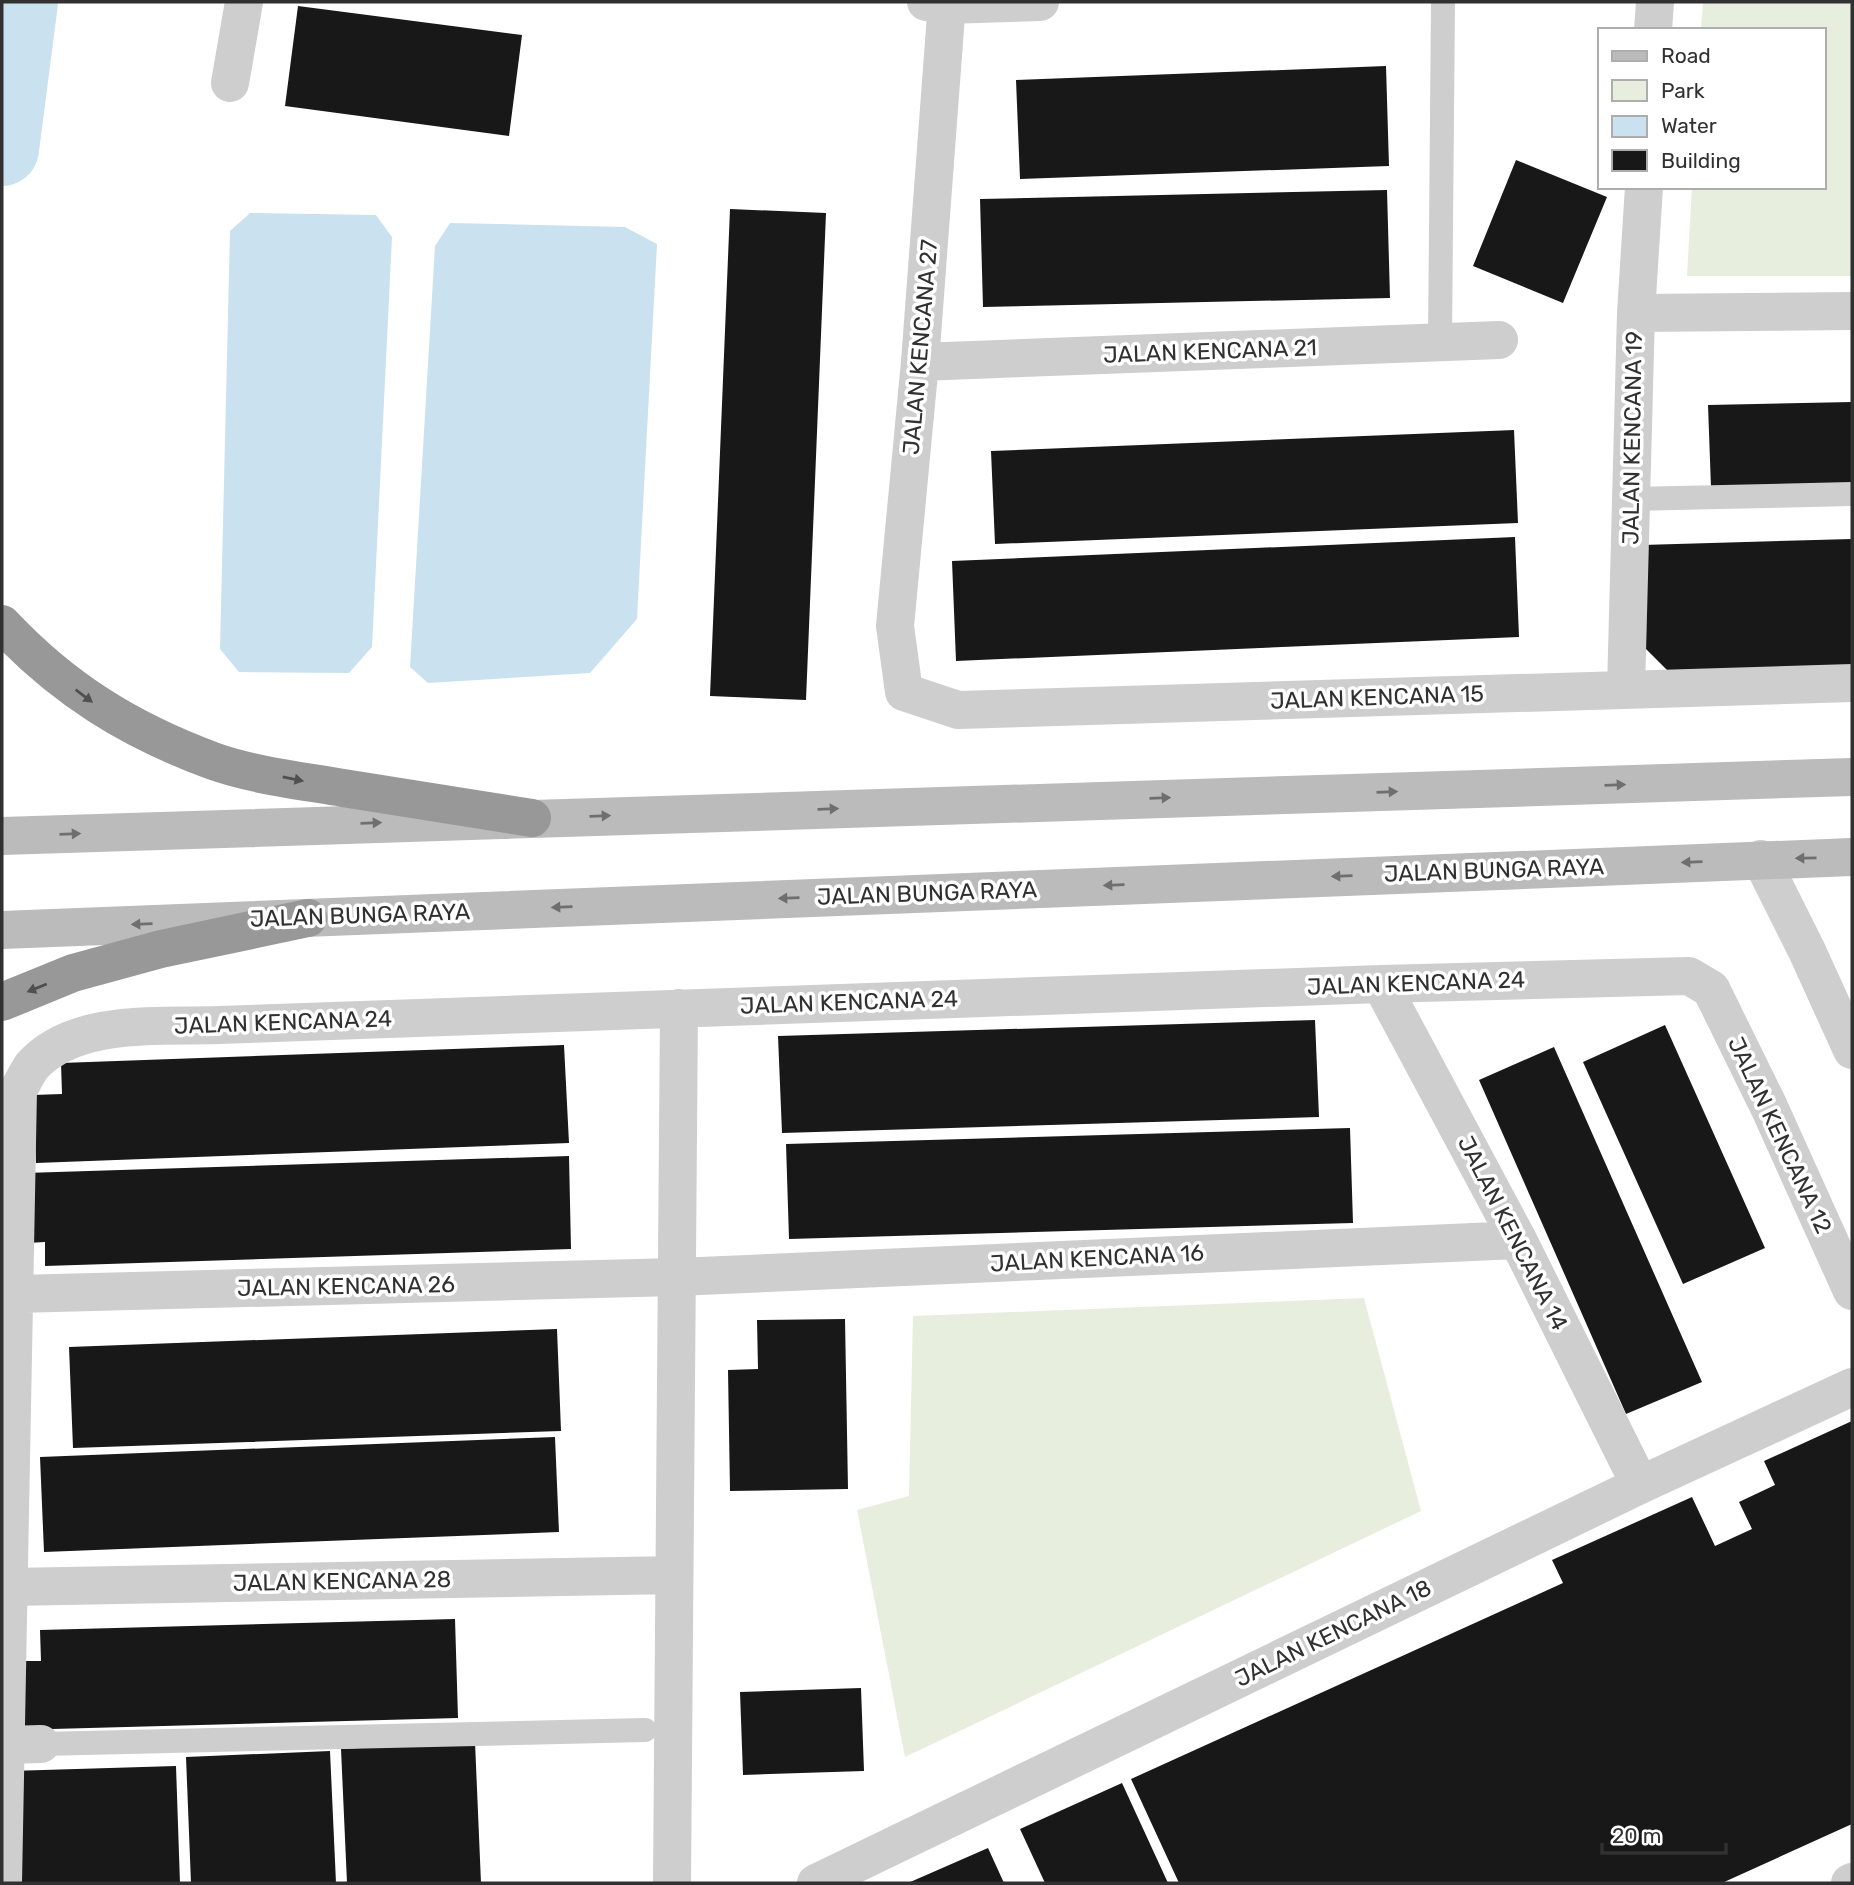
<svg xmlns="http://www.w3.org/2000/svg" width="1854" height="1885" font-family="Rubik,sans-serif">
  <rect width="100%" height="100%" fill="#fff"/>
  <path fill="#e7eede" d="M1703,2H1852V276H1687L1692,187H1824V30H1701Z
    M1364,1298L1421,1511L905,1757L857,1510L909,1496L913,1316Z"/>
  <path fill="#cae2ef" d="M250,213L376,215L392,237L372,647L349,673L239,672L220,649L230,231Z
    M450,223L625,227L657,244L637,619L590,673L428,683L410,667L435,246Z"/>
  <g fill="none" stroke-linecap="round" stroke-linejoin="round">
    <path stroke="#cae2ef" stroke-width="74" d="M2,149L21,2"/>
  </g>
  <path fill="#181818" d="M298,6L522,35L509,136L285,106Z
    M1386,66L1389,166L1020,179L1016,80Z
    M1516,160L1607,197L1563,303L1473,266Z
    M1387,190L1390,298L983,307L980,199Z
    M730,209L826,213L806,700L710,696Z
    M1852,402V484L1711,488L1708,405Z
    M1514,430L1518,523L995,544L991,451Z
    M1515,537L1519,637L956,661L952,561Z
    M1852,539V668L1671,674L1645,648L1642,545Z
    M1315,1020L1319,1117L782,1133L778,1036Z
    M1665,1025L1765,1248L1683,1284L1583,1062Z
    M564,1045L569,1143L36,1163L33,1095L62,1094L61,1063Z
    M1554,1047L1702,1382L1626,1414L1479,1080Z
    M1350,1128L1353,1223L789,1239L786,1144Z
    M569,1156L571,1249L45,1266V1242L27,1243L25,1173Z
    M845,1319L848,1489L730,1491L728,1370L758,1369L757,1320Z
    M557,1329L561,1431L73,1448L69,1347Z
    M1852,1421V1824L1722,1883H1179L1131,1779L1563,1583L1552,1560L1692,1497L1715,1546L1752,1529L1739,1502L1775,1485L1764,1461Z
    M555,1437L559,1532L44,1552L40,1457Z
    M455,1619L458,1718L15,1730L13,1661H41L40,1630Z
    M861,1688L864,1771L743,1775L740,1692Z
    M475,1742L481,1883H347L341,1749Z
    M330,1751L336,1883H191L186,1757Z
    M176,1766L180,1883H14L10,1771Z
    M1122,1783L1168,1883H1045L1020,1829Z
    M988,1848L1004,1883H908Z"/>
  <g fill="none" stroke-linecap="round" stroke-linejoin="round">
    <path stroke="#cecece" stroke-width="24" d="M1440,342L1443,2
      M1631,499L1852,494
      M41,1744L645,1730"/>
    <path stroke="#cecece" stroke-width="38" d="M926,2L946,5L1040,2
      M947,2L920,362L895,626L904,692L958,710L1852,683
      M1653,30L1655,2
      M230,83L244,2
      M1636,313L1852,311
      M920,362L1499,340
      M1626,690L1636,313L1644,187
      M1761,859L1807,951L1852,1050
      M1381,984L1518,1240L1640,1485
      M16,1294L677,1277L1518,1240
      M10,1587L674,1575
      M5,1745L41,1744
      M3,1883L18,1090C23,1082 27,1073 32,1066C75,1018 160,1027 219,1025L1381,984L1689,976L1711,989L1769,1107L1852,1291
      M672,1883L679,1008
      M816,1883L1640,1485L1852,1387
      M1850,1883L1852,1882"/>
    <path stroke="#bbb" stroke-width="38" d="M2,836L1852,777
      M2,930L1852,857"/>
    <path stroke="#989898" stroke-width="38" d="M2,624C63,689 129,730 213,761C252,775 302,781 343,788C406,798 469,808 532,818
      M2,1002L73,973L161,949L308,918"/>
  </g>
  <defs><path id="oneway-solid" d="M-6-.8H1V-3.2L6.5 0L1 3.2V.8H-6Z" transform="scale(1.75)"/></defs>
  <g fill="#505050">
    <use href="#oneway-solid" transform="translate(84 696) rotate(37)"/>
    <use href="#oneway-solid" transform="translate(293 779) rotate(11)"/>
    <use href="#oneway-solid" transform="translate(37 988) rotate(158)"/>
  </g>
  <g fill="#6f6f6f">
    <use href="#oneway-solid" transform="translate(1615 785) rotate(-2)"/>
    <use href="#oneway-solid" transform="translate(1387 792) rotate(-2)"/>
    <use href="#oneway-solid" transform="translate(1160 798) rotate(-2)"/>
    <use href="#oneway-solid" transform="translate(828 809) rotate(-2)"/>
    <use href="#oneway-solid" transform="translate(600 816) rotate(-2)"/>
    <use href="#oneway-solid" transform="translate(371 823) rotate(-2)"/>
    <use href="#oneway-solid" transform="translate(70 834) rotate(-2)"/>
    <use href="#oneway-solid" transform="translate(1806 858) rotate(179)"/>
    <use href="#oneway-solid" transform="translate(1692 862) rotate(178)"/>
    <use href="#oneway-solid" transform="translate(1342 876) rotate(178)"/>
    <use href="#oneway-solid" transform="translate(1114 885) rotate(178)"/>
    <use href="#oneway-solid" transform="translate(789 898) rotate(178)"/>
    <use href="#oneway-solid" transform="translate(562 907) rotate(178)"/>
    <use href="#oneway-solid" transform="translate(142 924) rotate(178)"/>
  </g>
  <g text-anchor="middle" stroke-width="7" stroke-linejoin="round" paint-order="stroke">
    <g font-size="23" fill="#313131" stroke="#fff">
      <text transform="translate(920 347) rotate(-85)" y="8">JALAN KENCANA 27</text>
      <text transform="translate(1210 351) rotate(-2)" y="8">JALAN KENCANA 21</text>
      <text transform="translate(1632 438) rotate(-89)" y="8">JALAN KENCANA 19</text>
      <text transform="translate(1377 697) rotate(-2)" y="8">JALAN KENCANA 15</text>
      <text transform="translate(1494 870) rotate(-2)" y="8">JALAN BUNGA RAYA</text>
      <text transform="translate(927 893) rotate(-2)" y="8">JALAN BUNGA RAYA</text>
      <text transform="translate(360 915) rotate(-2)" y="8">JALAN BUNGA RAYA</text>
      <text transform="translate(1416 983) rotate(-2)" y="8">JALAN KENCANA 24</text>
      <text transform="translate(849 1002) rotate(-2)" y="8">JALAN KENCANA 24</text>
      <text transform="translate(283 1022) rotate(-2)" y="8">JALAN KENCANA 24</text>
      <text transform="translate(1780 1135) rotate(65)" y="8">JALAN KENCANA 12</text>
      <text transform="translate(1513 1233) rotate(63)" y="8">JALAN KENCANA 14</text>
      <text transform="translate(1097 1258) rotate(-3)" y="8">JALAN KENCANA 16</text>
      <text transform="translate(346 1286) rotate(-1)" y="8">JALAN KENCANA 26</text>
      <text transform="translate(342 1581) rotate(-1)" y="8">JALAN KENCANA 28</text>
      <text transform="translate(1333 1633) rotate(-26)" y="8">JALAN KENCANA 18</text>
    </g>
  </g>
  <rect width="1854" height="1885" fill="none" stroke="#313131" stroke-width="7"/>
  <rect x="1598" y="28" width="228" height="161" fill="#ffffff" stroke="#adadad" stroke-width="2"/>
  <rect x="1612" y="51" width="35" height="10" fill="#bbbbbb" stroke="#adadad" stroke-width="2"/>
  <text x="1661" y="63" font-size="21" fill="#313131">Road</text>
  <rect x="1612" y="80" width="35" height="21" fill="#e7eede" stroke="#adadad" stroke-width="2"/>
  <text x="1661" y="98" font-size="21" fill="#313131">Park</text>
  <rect x="1612" y="116" width="35" height="21" fill="#cae2ef" stroke="#adadad" stroke-width="2"/>
  <text x="1661" y="133" font-size="21" fill="#313131">Water</text>
  <rect x="1612" y="150" width="35" height="21" fill="#181818" stroke="#adadad" stroke-width="2"/>
  <text x="1661" y="168" font-size="21" fill="#313131">Building</text>
  <path d="M1602 1843v10h124v-10" fill="none" stroke="#313131" stroke-width="3.5"/>
  <text x="1612" y="1843" font-size="21" fill="#313131" stroke="#ffffff" stroke-width="5" paint-order="stroke">20 m</text>
</svg>
